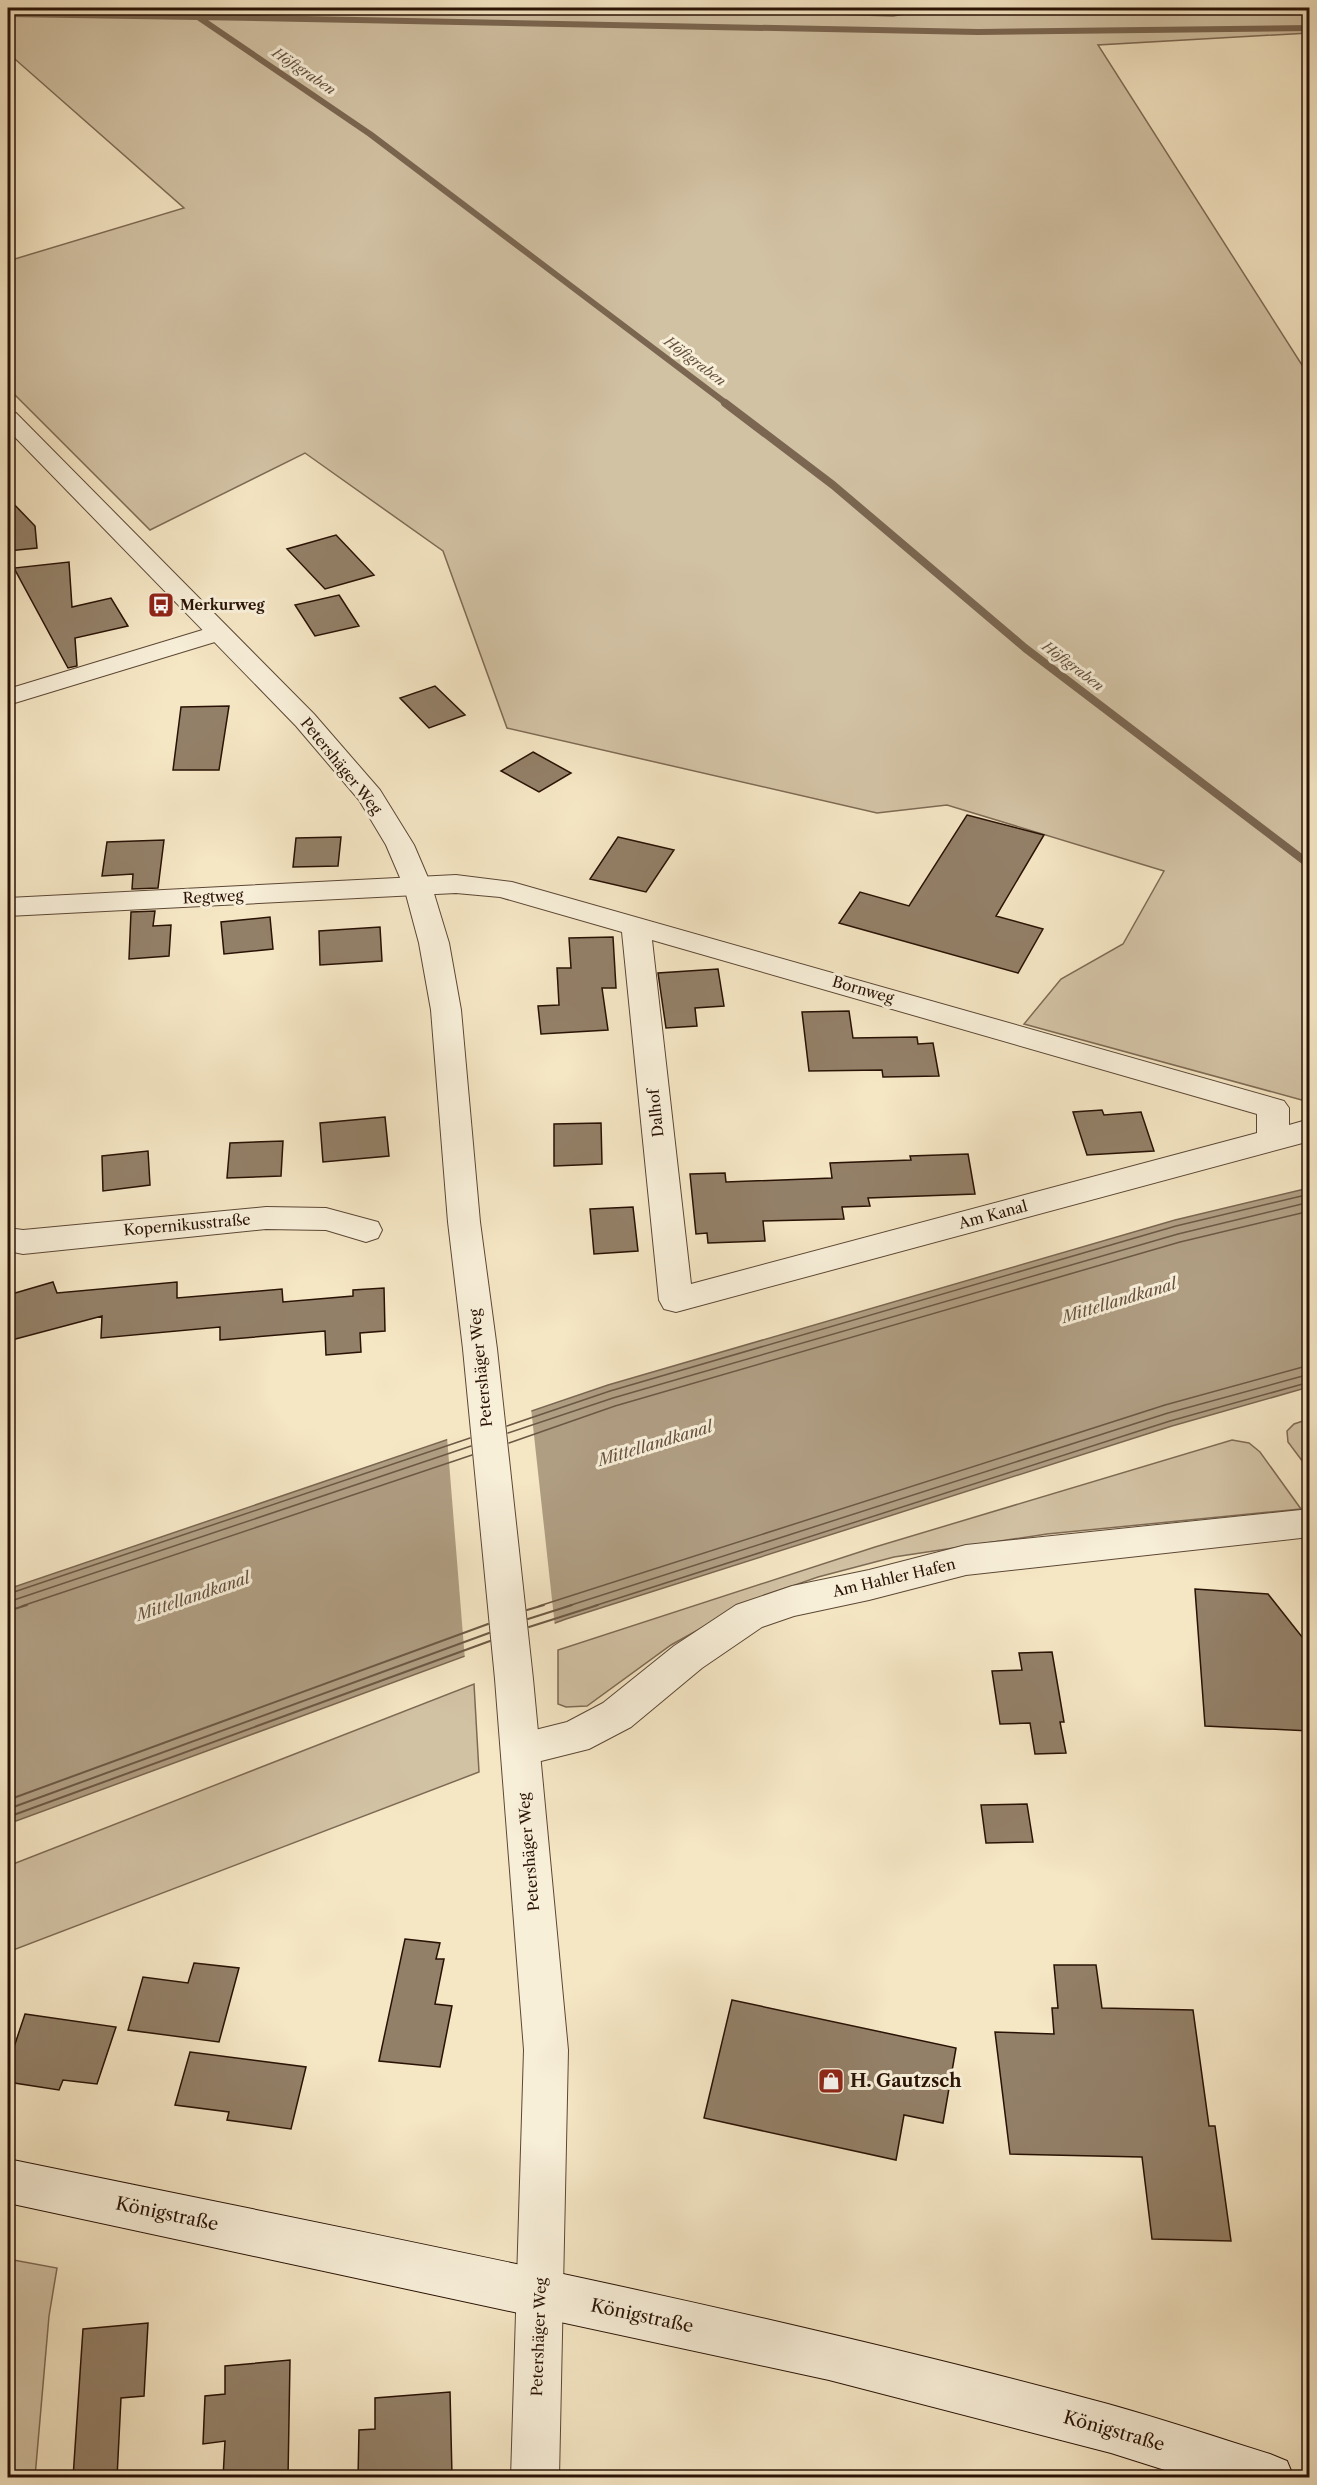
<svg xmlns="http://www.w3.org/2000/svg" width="1317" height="2485" font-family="'Libre Caslon Text',serif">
  <rect width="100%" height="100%" fill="#f5e6c4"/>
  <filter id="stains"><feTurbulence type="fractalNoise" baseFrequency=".00333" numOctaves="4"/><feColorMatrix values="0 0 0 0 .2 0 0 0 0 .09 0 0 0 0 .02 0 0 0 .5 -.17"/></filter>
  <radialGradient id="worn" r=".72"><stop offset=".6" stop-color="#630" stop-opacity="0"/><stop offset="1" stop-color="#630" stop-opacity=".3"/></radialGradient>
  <path fill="#d2c2a4" stroke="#7e6a54" stroke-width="1.5" d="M8,8H340L550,11L549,8H761L800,13L893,16L940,8H1309V33L1098,45L1309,376V1102L1024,1024L1061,979L1123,944L1164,871L947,805L877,813L507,728L443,551L305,453L150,530L8,388V261L184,208L8,53Z
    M1309,1419H1310L1309,1470L1288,1442L1287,1431L1294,1424Z
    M1232,1440L1249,1443L1260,1452L1301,1509L1047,1534L894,1557L818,1577L752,1600L671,1645L587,1706L566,1707L558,1704V1650L875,1547Z
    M474,1684L479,1772L13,1950L8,1966V1866Z
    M8,2259L57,2268L49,2316L35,2477H8Z"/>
  <path fill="#b09e83" stroke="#7a6651" stroke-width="1.5" d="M1309,1188V1387L1172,1426L566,1619L8,1824V1589L608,1385L1175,1220Z"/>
  <path fill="#f5e6c4" d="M531,1408L555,1627L465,1660L447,1437Z"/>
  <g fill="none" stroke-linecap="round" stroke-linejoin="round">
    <path stroke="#6c5844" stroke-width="1.5" d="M507,1426L610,1391L1176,1226L1310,1194
      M508,1433L613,1398L1178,1234L1310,1202
      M509,1443L615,1406L1180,1242L1310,1211
      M8,1594L470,1438
      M8,1602L471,1446
      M22,1606L472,1455
      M539,1606L1165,1405L1310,1365
      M568,1606L1168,1413L1310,1374
      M594,1606L1170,1421L1310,1382"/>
    <path stroke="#6c5844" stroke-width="2" d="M527,1610L544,1605
      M8,1611L27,1605
      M528,1619L572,1605
      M529,1627L598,1605
      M8,1800L488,1624
      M8,1809L489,1633
      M8,1817L490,1641"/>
    <path stroke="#7a6651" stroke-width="6" d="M8,14L198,17L370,134L727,404
      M199,17L978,32L1310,28"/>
    <path stroke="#7a6651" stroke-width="8" d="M725,403L833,485L1025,648L1310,865"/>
  </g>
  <path fill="#938068" stroke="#291205" stroke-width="1.5" d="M8,498L35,526L37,548L8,551Z
    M336,535L374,575L325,589L287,549Z
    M69,562L72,607L111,598L128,626L75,638L77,666L68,668L14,568Z
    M339,595L359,626L315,636L295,605Z
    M435,686L465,715L429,728L400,698Z
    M229,706L219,770H173L181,707Z
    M533,752L571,773L539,792L501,771Z
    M967,815L1044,835L996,916L1043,929L1018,973L839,923L860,892L909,906Z
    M341,837L338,866L293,867L296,838Z
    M618,837L674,850L646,892L590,879Z
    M164,840L158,888L132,889L133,874L102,876L107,842Z
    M155,911L153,926L171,925L169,956L129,959L131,912Z
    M270,917L273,949L224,954L221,922Z
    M380,927L382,961L320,965L319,931Z
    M613,937L616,988H602L608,1030L541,1034L538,1006L559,1005L557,968H571L569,938Z
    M718,969L724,1006L695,1008L697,1026L666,1028L658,973Z
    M849,1011L853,1038L917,1037L918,1044L933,1043L939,1076L883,1077L882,1070L809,1071L802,1012Z
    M1102,1110L1104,1115L1141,1112L1154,1151L1087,1155L1073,1112Z
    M385,1117L389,1156L323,1162L320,1123Z
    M601,1123L602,1164L554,1166V1124Z
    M283,1141L281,1176L227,1178L230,1143Z
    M148,1151L150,1185L103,1191L102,1156Z
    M968,1154L975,1194L868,1198L870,1206L842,1207L844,1219L763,1221L765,1241L708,1243L707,1233L696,1234L690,1174L725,1173L726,1182L832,1178L830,1163L911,1160L910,1156Z
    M633,1207L638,1251L594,1254L590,1209Z
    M53,1282L57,1293L177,1282V1298L282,1289L283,1302L353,1296V1290L384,1288L385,1331L360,1333L361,1352L326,1355L325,1331L220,1340V1327L101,1338L102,1316L8,1341V1295Z
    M1195,1589L1268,1594L1310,1647V1731L1205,1726Z
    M1052,1652L1064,1722H1060L1066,1753L1035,1754L1030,1723L1000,1724L992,1671L1022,1670L1019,1653Z
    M1027,1804L1033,1842L986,1843L981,1805Z
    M405,1939L440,1943L436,1959H444L435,2004L452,2006L440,2067L379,2061Z
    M194,1963L239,1968L219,2042L128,2030L143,1977L188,1983Z
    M1054,1965H1096L1102,2008L1193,2010L1209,2126H1215L1231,2241L1152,2239L1142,2157L1010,2154L995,2032L1054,2034L1052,2008H1058Z
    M732,2000L956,2048L943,2123L904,2115L896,2160L704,2118Z
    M25,2014L116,2027L97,2084L63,2080L59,2090L8,2082V2065Z
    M190,2052L306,2067L291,2129L227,2120L229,2112L175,2105Z
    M148,2323L144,2396L121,2398L117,2478H73L83,2329Z
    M290,2360L288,2478H223L225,2441L203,2444L205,2396L225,2394V2366Z
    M450,2392L452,2476L358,2478L359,2430L375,2429V2398Z"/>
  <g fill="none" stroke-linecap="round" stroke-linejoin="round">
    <defs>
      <path id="minor" d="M219,625L228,628L232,633L228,638L8,705V689Z
        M456,875L512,882L1284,1101L1289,1108V1125L1310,1119V1141L676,1312L664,1309L659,1300L622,932L500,897L456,893L8,916V898ZM652,940L1257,1114V1133L691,1284Z
        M266,1207L326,1208L378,1222L382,1230L378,1238L366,1242L326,1230L266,1229L23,1254L8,1251V1228L23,1230Z
        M1310,1509V1537L966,1575L869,1600L794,1616L762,1627L702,1668L631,1727L589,1749L521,1766L507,1761L501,1749L507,1737L567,1722L603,1703L674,1646L736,1605L792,1586L869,1570L966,1545Z"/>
      <path id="tertiary" d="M8,411L16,413L314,714L380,790L414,845L432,887L449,943L461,1010L480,1222L497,1349L533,1679L568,2050L559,2478H511L524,2050L495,1679L463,1349L448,1222L431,1010L419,943L404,887L386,845L359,800L296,726L8,430Z"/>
      <path id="secondary" d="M8,2159C376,2235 745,2306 1108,2404C1162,2419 1216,2437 1270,2454L1287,2461L1294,2478H1190L1111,2453L829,2380L8,2203Z"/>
    </defs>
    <use href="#minor" stroke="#5c4735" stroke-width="2"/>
    <use href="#tertiary" stroke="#5c4735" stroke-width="2"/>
    <use href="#secondary" stroke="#291205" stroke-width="2"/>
    <use href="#minor" fill="#f8efd9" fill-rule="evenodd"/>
    <use href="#tertiary" fill="#f8efd9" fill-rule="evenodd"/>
    <use href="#secondary" fill="#f8efd9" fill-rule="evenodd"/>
  </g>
  <defs>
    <symbol id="bus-square" viewBox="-11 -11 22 22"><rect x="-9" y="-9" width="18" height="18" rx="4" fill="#8f2418" stroke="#f8efd9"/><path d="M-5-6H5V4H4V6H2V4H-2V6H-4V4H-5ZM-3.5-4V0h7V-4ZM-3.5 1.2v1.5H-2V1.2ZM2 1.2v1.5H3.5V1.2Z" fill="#fff"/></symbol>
    <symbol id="shop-square" viewBox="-11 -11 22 22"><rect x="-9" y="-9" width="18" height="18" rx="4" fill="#8f2418" stroke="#f8efd9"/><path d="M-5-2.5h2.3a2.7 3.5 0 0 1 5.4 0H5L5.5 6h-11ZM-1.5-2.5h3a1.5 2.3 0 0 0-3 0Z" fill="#fff"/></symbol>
  </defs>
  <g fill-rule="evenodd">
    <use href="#bus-square" x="146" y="590" width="30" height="30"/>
    <use href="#shop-square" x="816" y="2066" width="30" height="30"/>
  </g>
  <g text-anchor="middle" stroke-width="6" stroke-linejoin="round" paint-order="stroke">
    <g font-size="14" font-style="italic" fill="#66513e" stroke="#f8efd9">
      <text transform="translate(304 71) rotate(34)" y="5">Höftgraben</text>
      <text transform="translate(695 361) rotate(37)" y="5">Höftgraben</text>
      <text transform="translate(1073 666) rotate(37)" y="5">Höftgraben</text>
    </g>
    <g font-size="14" font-weight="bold" fill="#291205" stroke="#f8efd9" text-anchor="start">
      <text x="180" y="610">Merkurweg</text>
    </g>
    <g font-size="15" fill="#291205" stroke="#f8efd9">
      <text transform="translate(341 766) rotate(51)" y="5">Petershäger Weg</text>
      <text transform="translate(213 897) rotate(-3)" y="5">Regtweg</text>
      <text transform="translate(863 990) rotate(16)" y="5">Bornweg</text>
      <text transform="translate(656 1113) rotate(-96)" y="5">Dalhof</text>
      <text transform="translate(993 1215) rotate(-15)" y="5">Am Kanal</text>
      <text transform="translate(187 1225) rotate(-5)" y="5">Kopernikusstraße</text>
      <text transform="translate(481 1368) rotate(-96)" y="5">Petershäger Weg</text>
      <text transform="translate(894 1578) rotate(-13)" y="5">Am Hahler Hafen</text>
      <text transform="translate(529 1852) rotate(-95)" y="5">Petershäger Weg</text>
      <text transform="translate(539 2337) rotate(-88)" y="5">Petershäger Weg</text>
    </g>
    <g font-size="16" font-style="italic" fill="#66513e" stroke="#f8efd9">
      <text transform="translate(1119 1300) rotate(-17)" y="6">Mittellandkanal</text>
      <text transform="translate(655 1443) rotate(-17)" y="6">Mittellandkanal</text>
      <text transform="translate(193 1596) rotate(-19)" y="6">Mittellandkanal</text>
    </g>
    <g font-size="18" font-weight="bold" fill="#291205" stroke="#f8efd9" text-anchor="start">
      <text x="850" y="2087">H. Gautzsch</text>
    </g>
    <g font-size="18" fill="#291205" stroke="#f8efd9">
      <text transform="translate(167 2214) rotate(12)" y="6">Königstraße</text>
      <text transform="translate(642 2316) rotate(12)" y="6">Königstraße</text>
      <text transform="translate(1114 2431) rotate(16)" y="6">Königstraße</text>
    </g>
  </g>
  <rect width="1317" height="2485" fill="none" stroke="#f5e6c4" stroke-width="30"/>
  <rect x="9" y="9" width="1299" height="2467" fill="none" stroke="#291205" stroke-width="3"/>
  <rect x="15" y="15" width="1287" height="2455" fill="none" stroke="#291205" stroke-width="1.5"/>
  <rect width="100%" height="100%" filter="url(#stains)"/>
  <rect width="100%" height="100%" fill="url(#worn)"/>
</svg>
